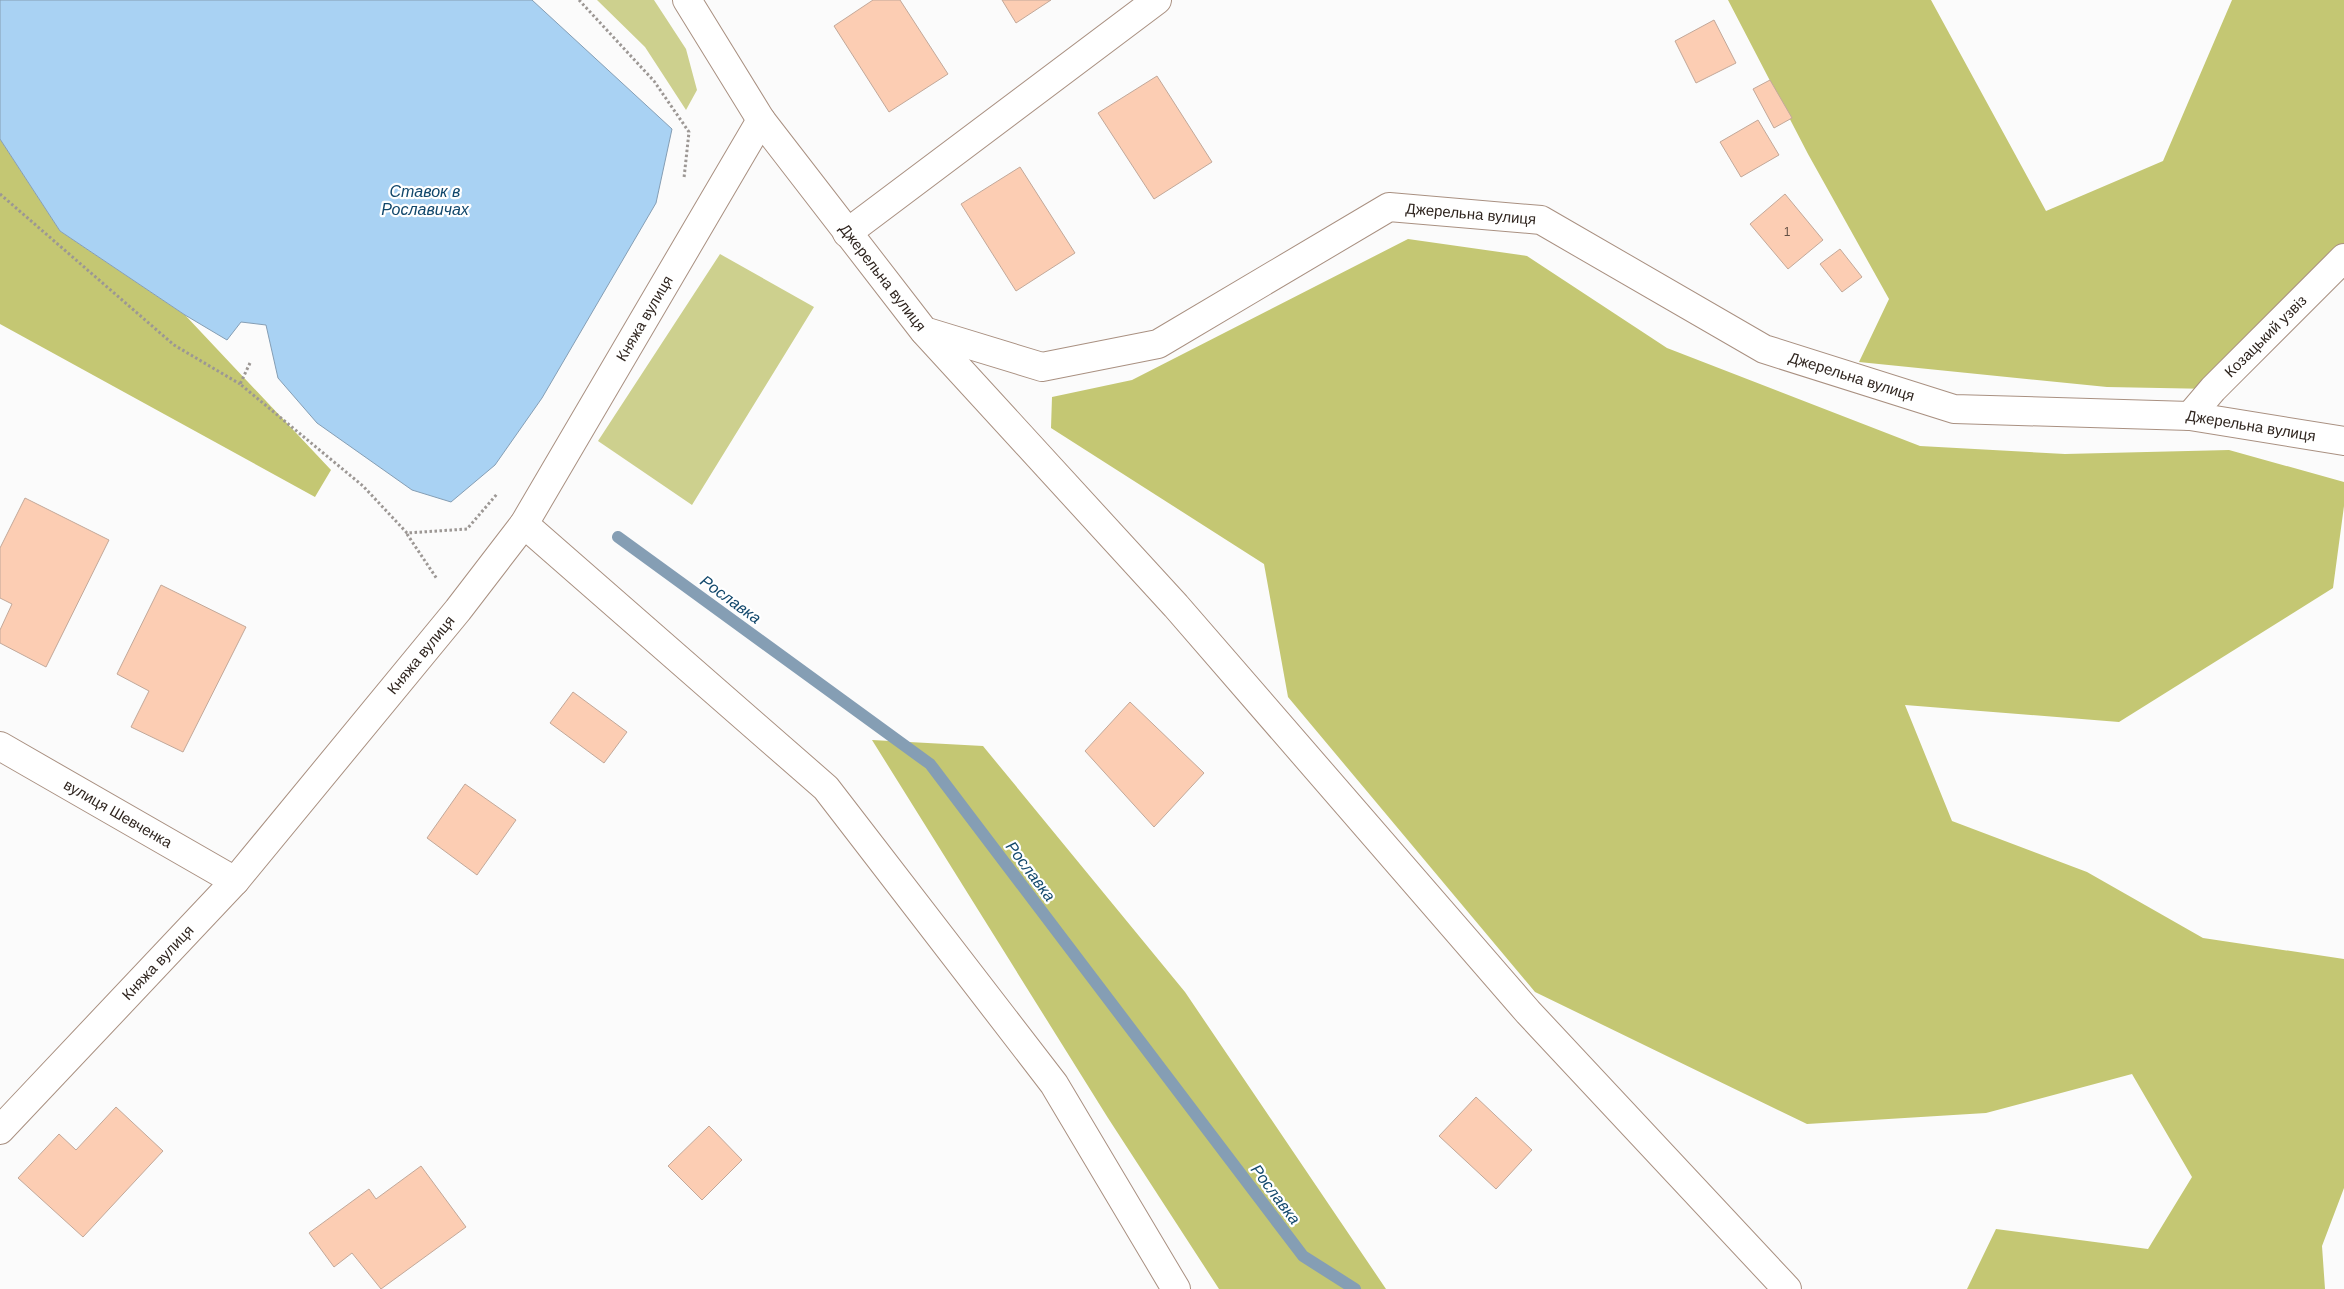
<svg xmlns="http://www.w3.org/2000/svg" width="2344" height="1289" font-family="Arial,sans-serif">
  <rect width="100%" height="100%" fill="#fbfbfb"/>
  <path fill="#cdd08e" d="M597,0H654L686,49L697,90L686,110L645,47Z
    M720,254L814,307L692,505L598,441Z"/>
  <path fill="#c4c773" d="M1728,0H1931L2046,211L2163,161L2232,0H2344V258L2213,389L2107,387L1859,362L1889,299L1808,154Z
    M0,139L60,231L185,315L331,470L315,497L0,324Z
    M1408,239L1527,256L1667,348L1920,446L2065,454L2229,450L2344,482V506L2333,588L2119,722L1905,705L1952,821L2087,872L2203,938L2344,959V1188L2322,1246L2325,1289H1967L1996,1229L2148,1249L2192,1177L2132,1074L1986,1113L1807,1124L1535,992L1288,697L1264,564L1051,428L1052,397L1132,380Z
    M872,740L983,746L1185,992L1386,1289H1219L1108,1118Z"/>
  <path fill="#a9d2f3" stroke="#859eb4" d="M0,0H532L672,129L656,203L542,398L495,465L451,502L412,490L317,423L278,378L266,325L241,322L227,340L185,315L60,231L0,139Z"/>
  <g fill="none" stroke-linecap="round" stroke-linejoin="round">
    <path stroke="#859eb4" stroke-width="12" d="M618,537L930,764L1303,1256L1355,1289"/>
  </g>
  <path fill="#fccdb3" stroke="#c2a899" d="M873,0H900L948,74L889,112L834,26Z
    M1002,0H1051L1016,23Z
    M1714,20L1736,63L1696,83L1675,41Z
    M1157,76L1212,162L1154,199L1098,113Z
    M1770,80L1792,118L1774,128L1753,89Z
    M1758,120L1779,155L1741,177L1720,142Z
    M1020,167L1075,253L1016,291L961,204Z
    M1785,194L1823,240L1788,269L1750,224Z
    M1840,249L1862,277L1842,292L1820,264Z
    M25,498L109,540L46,667L0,643V630L12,604L0,598V548Z
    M161,585L246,627L183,752L131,727L149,691L117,674Z
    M573,692L627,732L604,763L550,723Z
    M1130,702L1204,773L1154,827L1085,751Z
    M465,784L516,820L477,875L427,838Z
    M1476,1097L1532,1150L1496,1189L1439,1136Z
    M116,1107L163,1151L83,1237L18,1178L59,1134L76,1150Z
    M709,1126L742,1160L702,1200L668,1166Z
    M421,1166L466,1227L381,1289L352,1253L334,1267L309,1233L369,1189L376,1199Z"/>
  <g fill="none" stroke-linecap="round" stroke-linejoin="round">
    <defs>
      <g id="minor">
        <path id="s1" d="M687,0L761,120L924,331L1042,367L1158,344L1389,207L1541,220L1764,349L1954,409L2190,416L2344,441"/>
        <path d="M847,233L1157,0"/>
        <path d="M925,332L1176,606L1528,1012L1787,1289"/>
        <path id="s2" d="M2190,416L2213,389L2344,258"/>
        <path d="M524,524L826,788L1054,1084L1176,1289"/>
        <path id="s3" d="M0,746L235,881"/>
        <path id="s4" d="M0,1130L235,881L458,610L524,524L761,120"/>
      </g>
    </defs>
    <use href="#minor" stroke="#a99081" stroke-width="30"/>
    <path stroke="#9c9794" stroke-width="3" stroke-dasharray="2.5 2.5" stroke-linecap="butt" d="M579,0L654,81L689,132L684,178
      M0,194L174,345L240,384
      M250,363L240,384L363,486L407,533L467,529L497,494
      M407,534L437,579"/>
    <use href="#minor" stroke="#fff" stroke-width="28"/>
  </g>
  <g text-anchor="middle" stroke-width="4.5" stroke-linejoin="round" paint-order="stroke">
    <g font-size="12" fill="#635045">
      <text x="1787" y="236">1</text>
    </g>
    <g font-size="15" fill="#302620" stroke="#fff">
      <text dy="5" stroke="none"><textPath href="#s1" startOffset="1000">Джерельна вулиця</textPath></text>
      <text dy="5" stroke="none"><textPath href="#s1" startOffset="340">Джерельна вулиця</textPath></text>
      <text dy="5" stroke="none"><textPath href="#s4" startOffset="1040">Княжа вулиця</textPath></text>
      <text dy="5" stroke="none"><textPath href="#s2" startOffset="110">Козацький узвіз</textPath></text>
      <text dy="5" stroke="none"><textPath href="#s1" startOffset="1420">Джерельна вулиця</textPath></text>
      <text dy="5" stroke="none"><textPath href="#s1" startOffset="1825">Джерельна вулиця</textPath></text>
      <text dy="5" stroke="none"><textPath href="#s4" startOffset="635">Княжа вулиця</textPath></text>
      <text dy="5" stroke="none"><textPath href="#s3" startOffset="136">вулиця Шевченка</textPath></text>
      <text dy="5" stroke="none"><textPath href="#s4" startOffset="230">Княжа вулиця</textPath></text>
    </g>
    <g font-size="16" font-style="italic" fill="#11476b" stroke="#fff">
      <text x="425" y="197">Ставок в<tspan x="425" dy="18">Рославичах</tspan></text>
      <text transform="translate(731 599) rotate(36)" y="6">Рославка</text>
      <text transform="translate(1031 871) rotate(53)" y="6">Рославка</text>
      <text transform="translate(1276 1194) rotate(53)" y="6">Рославка</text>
    </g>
  </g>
</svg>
